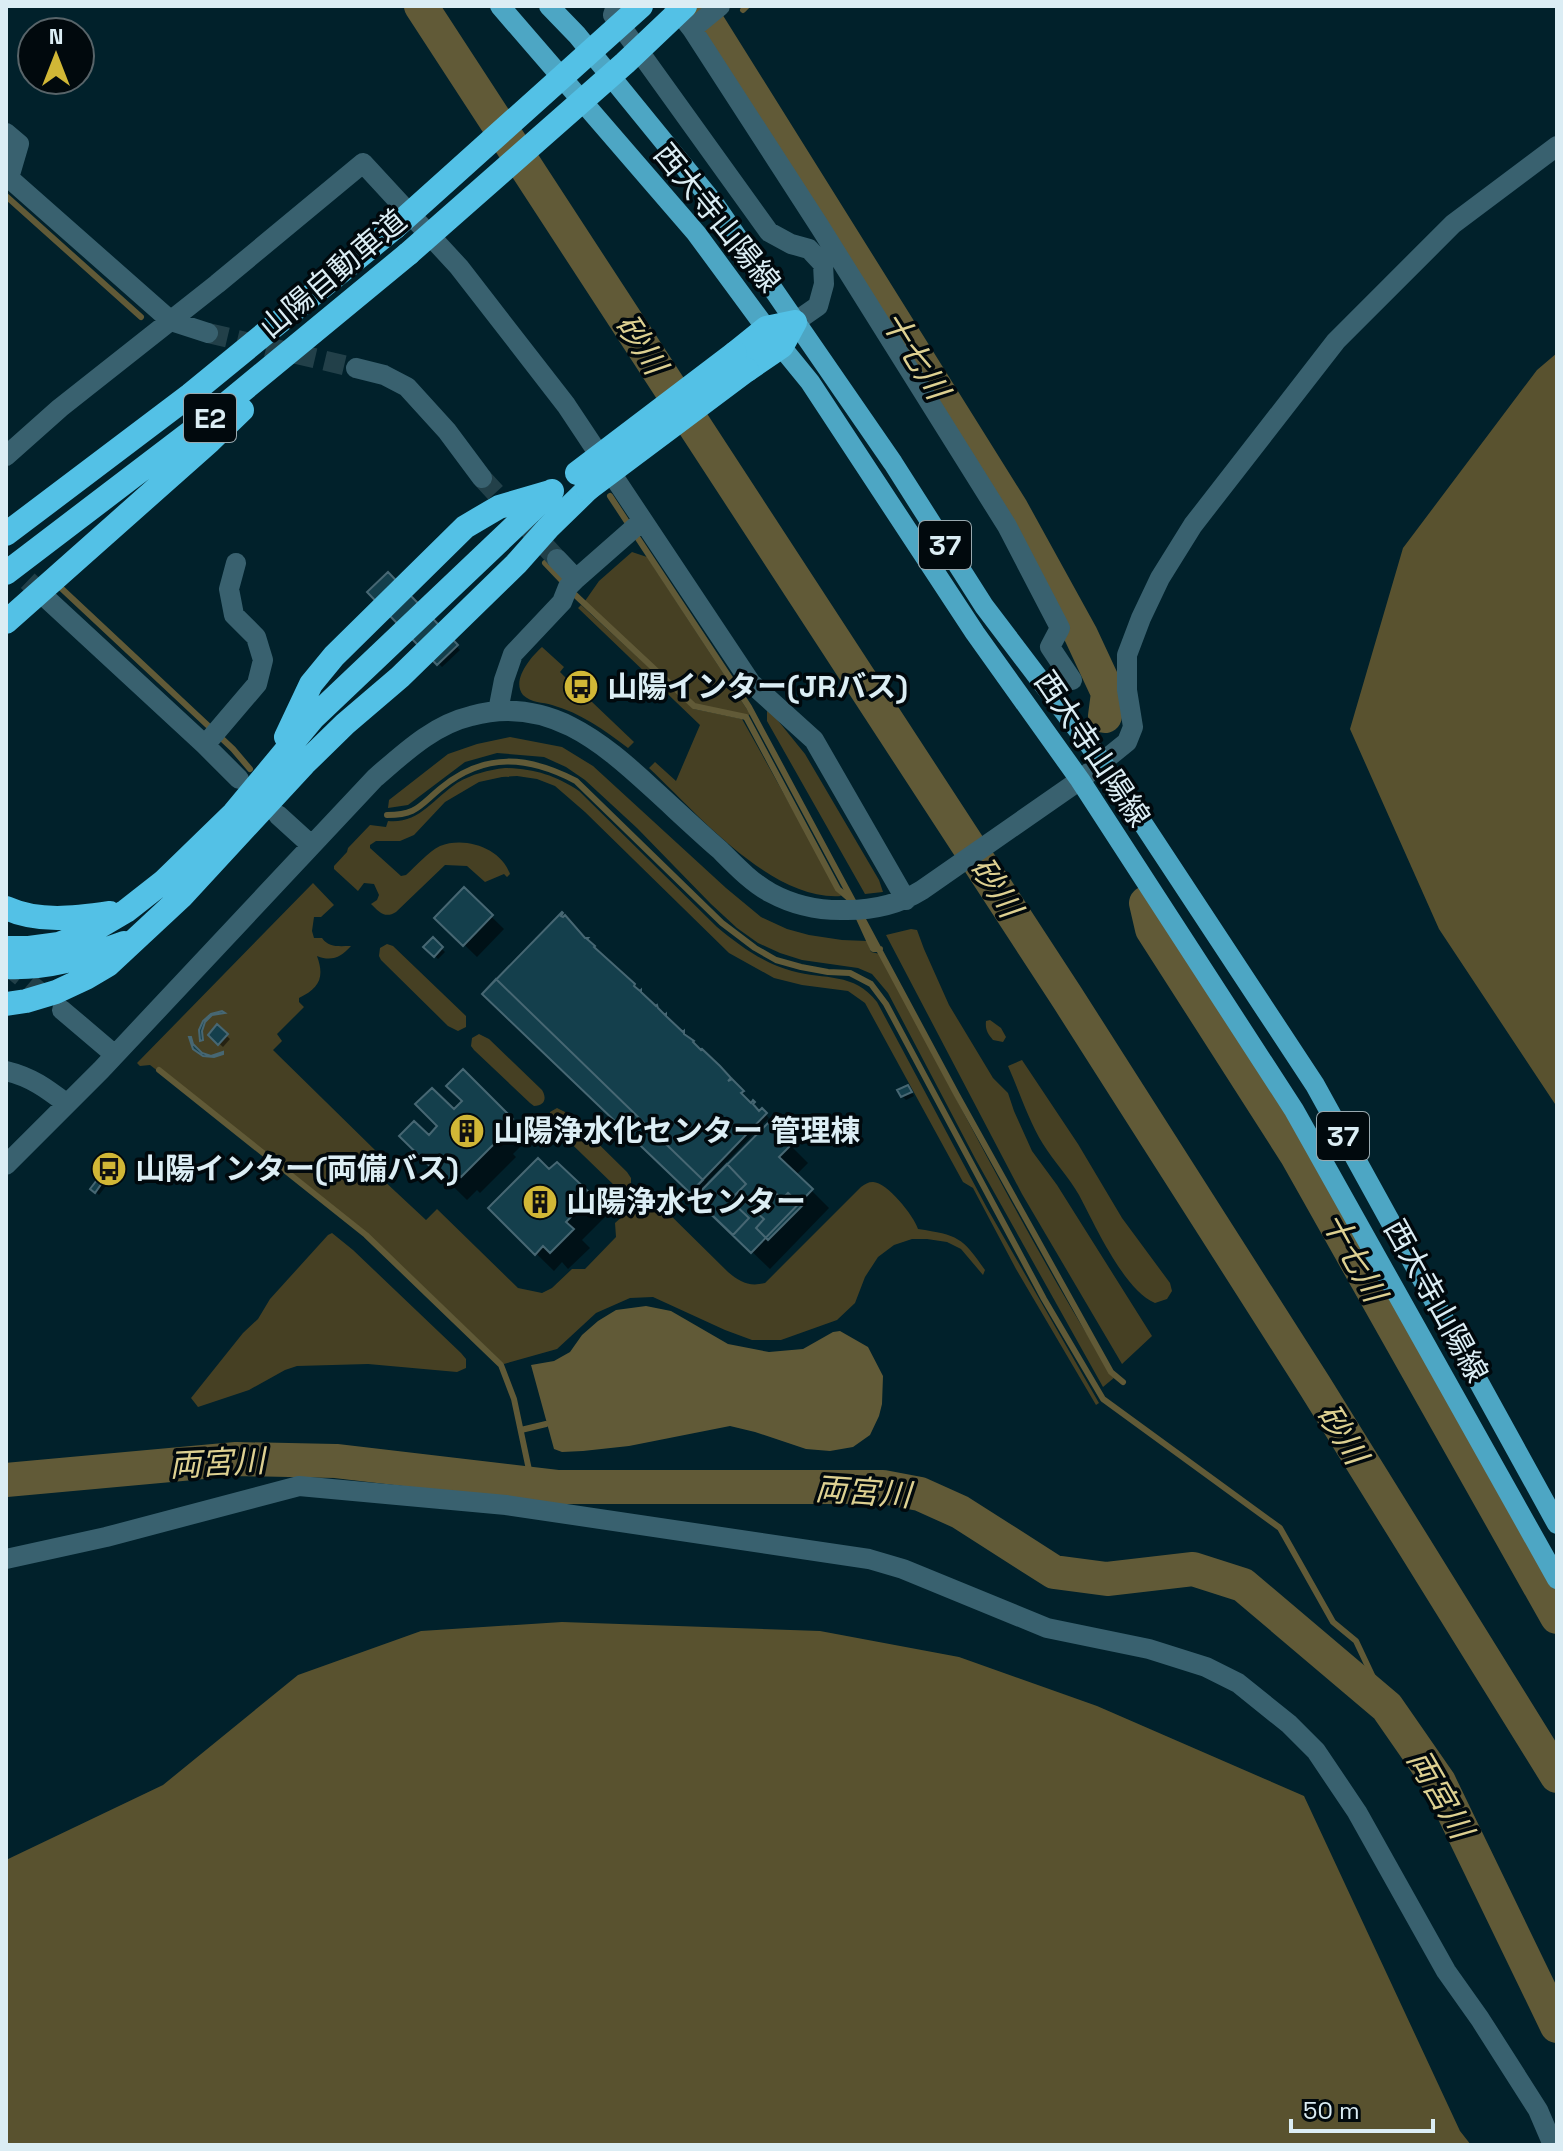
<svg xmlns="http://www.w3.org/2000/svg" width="1563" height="2151" font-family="'Space Grotesk','Noto Sans JP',sans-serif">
  <rect width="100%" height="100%" fill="#01212b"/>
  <path fill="#464023" d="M632,552L647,557L750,714L747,717L692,704L586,604L585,601L599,581Z
    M581,605L694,709L742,719L841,896C771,901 697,813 649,768L655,762L676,781L700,725L578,608Z
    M542,647L564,667L560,672L567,679L572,675L576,679L573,684L584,695L590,691L595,695L591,701L634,742L628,748C604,730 581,713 552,705C543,702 531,703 523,695C511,680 531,657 542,647Z
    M767,711L771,712L805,754L879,880L883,892L865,894L767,721Z
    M510,737L562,747L593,766L726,888L761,917L787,929L809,935L842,940L867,941L871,952L880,954C924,1037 967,1121 1012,1203C1045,1262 1077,1322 1115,1377L1103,1387L976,1160L888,993L872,974L858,968L802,960L780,953L758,943L737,928L711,904L637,828L585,780L566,767L544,757L497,753L465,762L408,805L388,808L389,800L448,754L477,744Z
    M505,768C534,769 555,775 579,791L717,927C740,946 763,963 792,971C825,980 854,972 877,1002L987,1208L1099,1403L1096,1405L1016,1269L973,1188L963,1182L865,1003L848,991L802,985L774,978L729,953L585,812L555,786L537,779L517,776L502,777L479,782L445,802L414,835L400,841H376L370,845V848L401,876L406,875C416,866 428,852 440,846C465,836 501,848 510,874L507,877L504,874L485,882L467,866L445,865L396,912C385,919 379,912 371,904L377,900L379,895L374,884L364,883L358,891L334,869V866L347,852L348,848L370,825L386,827L388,821C419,824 433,799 457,783C472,774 488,770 505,768Z
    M313,883L334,905L321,917H314L312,931L314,938H322C329,948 339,946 351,946C341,957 332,962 317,956C325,978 319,988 299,998V1002L304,1007L277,1034L282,1041L273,1050L377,1152L367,1165L426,1220L437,1209L518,1288L542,1293L552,1288L572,1269H585L616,1237L615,1223L642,1199L648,1198L657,1202L728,1272C740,1282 749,1287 765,1283L861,1187C865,1184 868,1182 873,1182C887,1182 914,1216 918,1229C958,1235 962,1237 985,1270L983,1275L961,1249L947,1242L927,1239H912L894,1245L878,1257L865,1277L855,1303L837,1320L781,1340H752L725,1330L653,1297L630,1298L596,1313L557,1349L504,1364L367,1233L150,1065L140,1066L137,1063Z
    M911,929L917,930L924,949L949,1005L993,1078L1008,1093L1014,1111L1032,1151L1057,1185L1152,1336L1122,1364L1022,1194L886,935Z
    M387,944L393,946L466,1016V1027L458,1031L448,1026L381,960L379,956L380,948Z
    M990,1020L1001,1028L1006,1037L1003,1042L993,1040C988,1034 985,1030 986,1021Z
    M479,1034L489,1039L542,1090C547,1098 545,1106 534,1106L530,1103L474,1050L471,1046L472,1038Z
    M1022,1060L1078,1144L1122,1218L1170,1283L1172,1291L1167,1299L1155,1303C1124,1290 1095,1225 1079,1195C1069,1177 1054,1162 1043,1144C1029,1121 1019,1091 1008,1066Z
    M557,1108L567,1113L627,1172L631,1178V1183L625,1189L616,1187L551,1124L549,1120L550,1112Z
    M332,1233L353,1250L461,1353L466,1359V1368L457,1372L368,1364L297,1366L285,1370L249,1390L198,1407L191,1398L243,1333L258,1319L270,1299L328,1235Z"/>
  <path fill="#59522f" d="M1557,353V1107L1439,929L1350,729L1403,548L1537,370Z
    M562,1622L820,1631L959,1657L1097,1706L1304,1796L1460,2131L1471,2145H6V1860L163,1785L298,1675L421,1631Z"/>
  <path fill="#615a37" d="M646,1306L671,1311L728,1344L769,1352L803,1349L833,1332L840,1331L868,1347L883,1376L882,1404L879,1416L870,1435L853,1447L830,1451L806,1449L755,1432L730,1426L629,1446L583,1451L562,1452L554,1449L531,1365L554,1361L570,1352L582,1335L598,1321L616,1310Z"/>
  <path fill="#0007" d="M388,575L460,650L442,667L370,592Z
    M464,890L504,929L477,957L437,918Z
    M433,940L445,952L438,959L426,947Z
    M485,994H639L723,1072L745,1096L743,1098L759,1114L762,1111L769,1118L707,1182L710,1185L769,1124L808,1163L796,1175L829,1208L770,1269Z
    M217,1027L230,1039L223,1047L210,1035Z
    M463,1072L529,1138L513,1154L516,1157L480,1193L477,1190L467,1200L402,1136L429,1138L464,1101Z
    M908,1087L914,1096L906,1100L902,1096Z
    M110,1157L125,1169L113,1185L109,1182L99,1195L93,1189Z
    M557,1164L608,1214L582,1240L590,1248L568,1269L562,1262L554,1271L490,1208L549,1172Z"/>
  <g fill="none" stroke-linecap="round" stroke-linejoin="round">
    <path stroke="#615a37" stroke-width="6" d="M743,10L747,6
      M6,196L141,317
      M610,496L749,707L957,1095L1111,1372L1123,1382
      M545,563L565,584
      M61,588L233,749L250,769
      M572,592L694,706L746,717L838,889L851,900
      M387,815C417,815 419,806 441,788C485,752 528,756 576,781L722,923L755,948L776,960L801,967L828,972L850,973L871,984L886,1004L1044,1299L1103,1399L1280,1528L1333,1622L1356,1641L1387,1707
      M857,914L873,949H880
      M159,1070L366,1235L501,1365L514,1399L532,1484
      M521,1430L546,1424"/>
    <path stroke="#615a37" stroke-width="34" d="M421,6L1067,997L1315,1386L1557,1776
      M697,6L1011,508L1081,635L1108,693L1105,716
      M1146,903L1152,929L1296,1154L1557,1617
      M6,1480L236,1459L336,1461L557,1487H883L920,1494L960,1512L1054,1572L1107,1579L1193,1569L1243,1585L1387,1707L1439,1782L1557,2026"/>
  </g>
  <path fill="#143f4c" stroke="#476773" stroke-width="2" d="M388,572L458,645L437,665L367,592Z
    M577,679L588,690L585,694L574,683Z
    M464,887L493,915L463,946L434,918Z
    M562,912L563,913L561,916L563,917L565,915L585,938H588L587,939L595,946L594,947L635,984L634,986L640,991L641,990V992L656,1006L657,1005L658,1008L665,1015L666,1014V1016L683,1032L684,1031V1034L694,1041L693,1042L701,1050L702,1049L720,1066L731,1078L728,1081L732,1079L744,1091L741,1093L751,1103L753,1100L755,1102L753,1104L759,1111L762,1108L767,1113L690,1193L482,994Z
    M433,937L443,947L434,957L423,947Z
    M496,979L703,1180L690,1193L482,994Z
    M222,1011L225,1013L212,1015L205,1022L202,1031L203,1040L200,1041L199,1030L203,1021L211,1014Z
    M217,1024L228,1034L218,1045L208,1035Z
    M189,1037H191L193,1044L202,1053L211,1056L223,1052V1054L214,1057L203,1056L193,1049Z
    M463,1069L513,1119L497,1135L500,1138L461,1177L458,1174L448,1184L399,1136L414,1121L429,1135L437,1126L415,1104L432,1088L454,1109L462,1101L446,1086Z
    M908,1085L912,1092L901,1097L897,1090Z
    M835,1116L845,1125L841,1129L832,1120Z
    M769,1122L792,1144L779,1157L813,1189L751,1253L694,1198Z
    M110,1154L123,1164L108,1183L95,1173Z
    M538,1158L549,1169L557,1162L592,1195L566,1222L574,1229L550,1253L543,1246L535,1255L488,1208Z
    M727,1164L746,1184L730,1200L749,1218L733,1235L694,1198Z
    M100,1176L104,1180L95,1193L90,1189Z
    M772,1190L782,1199L788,1193L802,1206L768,1240L756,1228L764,1219L756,1212L765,1203L762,1200Z"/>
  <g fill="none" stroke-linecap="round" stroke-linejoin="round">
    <path stroke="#224049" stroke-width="20" stroke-dasharray="20 10" stroke-linecap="butt" d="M208,333L356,368
      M482,478L557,559
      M6,560L46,598
      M6,964L52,1002"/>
    <path stroke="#39616f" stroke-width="20" d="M616,6L613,15L769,232L791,244L809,249L823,264L824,284L818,306L795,322
      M674,6L692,29L820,227L1007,526L1060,628L1050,647L1072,680
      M692,29L720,6
      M6,133L19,144L9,178L171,321L208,333
      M356,368L384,375L407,387L447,431L482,478
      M6,456L60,408L217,284L363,163L459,267L566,405L751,683L814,740L906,900
      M557,559L576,579
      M46,598L205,745L239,779
      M498,711L504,680L513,654L562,602L568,587L576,579L642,521
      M205,745L257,684L263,660L256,637L234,615L229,589L236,563
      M278,815L311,845
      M62,1010L115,1055
      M6,1071C31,1077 46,1088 67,1104
      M6,1165L101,1070L375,778C404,753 433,725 471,716C547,695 601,741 653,789C675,809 697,830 720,850C735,865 752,883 771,893C795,906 820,911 847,910C874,910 898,905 922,890L1080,780L1127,742L1133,727L1127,690V655L1141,618L1160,578L1193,525L1336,341L1453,224L1557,146
      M6,1559L106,1537L299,1486L506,1505L869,1559L903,1569L1047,1628L1149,1649L1206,1667L1238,1683L1289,1724L1316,1751L1357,1812L1446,1971L1480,2019L1538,2110L1553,2145"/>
    <path stroke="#4da6c4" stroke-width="20" d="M500,6L696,233L766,328L810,382L975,633L1080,780L1294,1110L1557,1579
      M549,6L577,35L713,202L893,463L984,606L1103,763L1315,1085L1557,1524"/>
    <path stroke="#53c1e6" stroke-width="24" d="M735,353L766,328L795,322
      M747,370L782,346L795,322
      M6,534L190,395L394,228
      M6,573L208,419L408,254
      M6,622L210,441L242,410
      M286,737L311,684L334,656L465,527L499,507L550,492
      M6,908C39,923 75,918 110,913
      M6,948H29L59,944L92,931L126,911L163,882L234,813L313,718L552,491
      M6,967C48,969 85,957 124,943
      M6,1004L26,1001L56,992L86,978L108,965L181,897L304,764L345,724L400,677L516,564L548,528L588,489"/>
    <path stroke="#53c1e6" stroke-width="24" d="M394,228L641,6
      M408,254L625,63L685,6
      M577,473L735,353
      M588,489L747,370"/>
  </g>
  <defs>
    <symbol id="bus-disc" viewBox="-11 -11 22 22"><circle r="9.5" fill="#d1b736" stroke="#01090d"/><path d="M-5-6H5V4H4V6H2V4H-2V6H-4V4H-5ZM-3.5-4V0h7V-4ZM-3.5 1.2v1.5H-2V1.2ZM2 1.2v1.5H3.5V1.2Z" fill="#111"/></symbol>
    <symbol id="building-disc" viewBox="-11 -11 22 22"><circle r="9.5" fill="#d1b736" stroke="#01090d"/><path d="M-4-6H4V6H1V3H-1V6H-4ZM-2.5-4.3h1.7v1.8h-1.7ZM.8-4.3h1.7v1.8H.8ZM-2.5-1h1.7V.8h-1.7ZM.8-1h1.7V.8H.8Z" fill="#111"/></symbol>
  </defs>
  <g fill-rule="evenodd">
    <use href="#bus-disc" x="561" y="667" width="40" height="40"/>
    <use href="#building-disc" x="447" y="1111" width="40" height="40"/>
    <use href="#bus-disc" x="89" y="1149" width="40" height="40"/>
    <use href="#building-disc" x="520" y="1182" width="40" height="40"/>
  </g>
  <g text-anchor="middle" stroke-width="7" stroke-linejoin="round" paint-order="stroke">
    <g fill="#01090d" stroke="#9aa9af" stroke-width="2">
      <rect x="184" y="394" width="52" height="48" rx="6"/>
      <rect x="919" y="521" width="52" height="48" rx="6"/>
      <rect x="1317" y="1112" width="52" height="48" rx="6"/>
    </g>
    <g font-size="28" font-weight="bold" fill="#dbedf4">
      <text x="210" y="428">E2</text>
      <text x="945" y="555">37</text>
      <text x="1343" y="1146">37</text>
    </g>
    <g font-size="30" fill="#dbedf4" stroke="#01090d">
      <text transform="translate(717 218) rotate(51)" y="10">西大寺山陽線</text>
      <text transform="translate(333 274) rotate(-40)" y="10">山陽自動車道</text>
      <text transform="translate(1092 749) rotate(56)" y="10">西大寺山陽線</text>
      <text transform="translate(1436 1301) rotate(61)" y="10">西大寺山陽線</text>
    </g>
    <g font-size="30" font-weight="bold" fill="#dbedf4" stroke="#01090d" text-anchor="start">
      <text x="607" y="697">山陽インター(JRバス)</text>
      <text x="493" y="1141">山陽浄水化センター 管理棟</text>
      <text x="135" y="1179">山陽インター(両備バス)</text>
      <text x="566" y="1212">山陽浄水センター</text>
    </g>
    <g font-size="32" font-style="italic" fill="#ddd091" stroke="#01090d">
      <text transform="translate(641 344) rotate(57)" y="11">砂川</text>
      <text transform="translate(915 355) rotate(58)" y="11">十七川</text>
      <text transform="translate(996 887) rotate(57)" y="11">砂川</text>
      <text transform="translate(1354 1257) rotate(61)" y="11">十七川</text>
      <text transform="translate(1342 1434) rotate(58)" y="11">砂川</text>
      <text transform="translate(217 1463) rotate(-3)" y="11">両宮川</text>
      <text transform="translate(863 1492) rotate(4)" y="11">両宮川</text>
      <text transform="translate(1440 1794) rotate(60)" y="11">両宮川</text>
    </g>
  </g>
  <rect width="1563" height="2151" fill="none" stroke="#dbedf4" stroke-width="16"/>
  <g transform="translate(56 56)"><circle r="38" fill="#01090d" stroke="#586469" stroke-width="2"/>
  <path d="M0-6L14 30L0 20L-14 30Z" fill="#d1b736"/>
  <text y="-12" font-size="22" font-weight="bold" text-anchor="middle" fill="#dbedf4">N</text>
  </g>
  <path d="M1291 2119v12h142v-12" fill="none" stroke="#dbedf4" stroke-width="4"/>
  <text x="1303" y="2119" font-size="24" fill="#dbedf4" stroke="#01090d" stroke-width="6" paint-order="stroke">50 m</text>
</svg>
